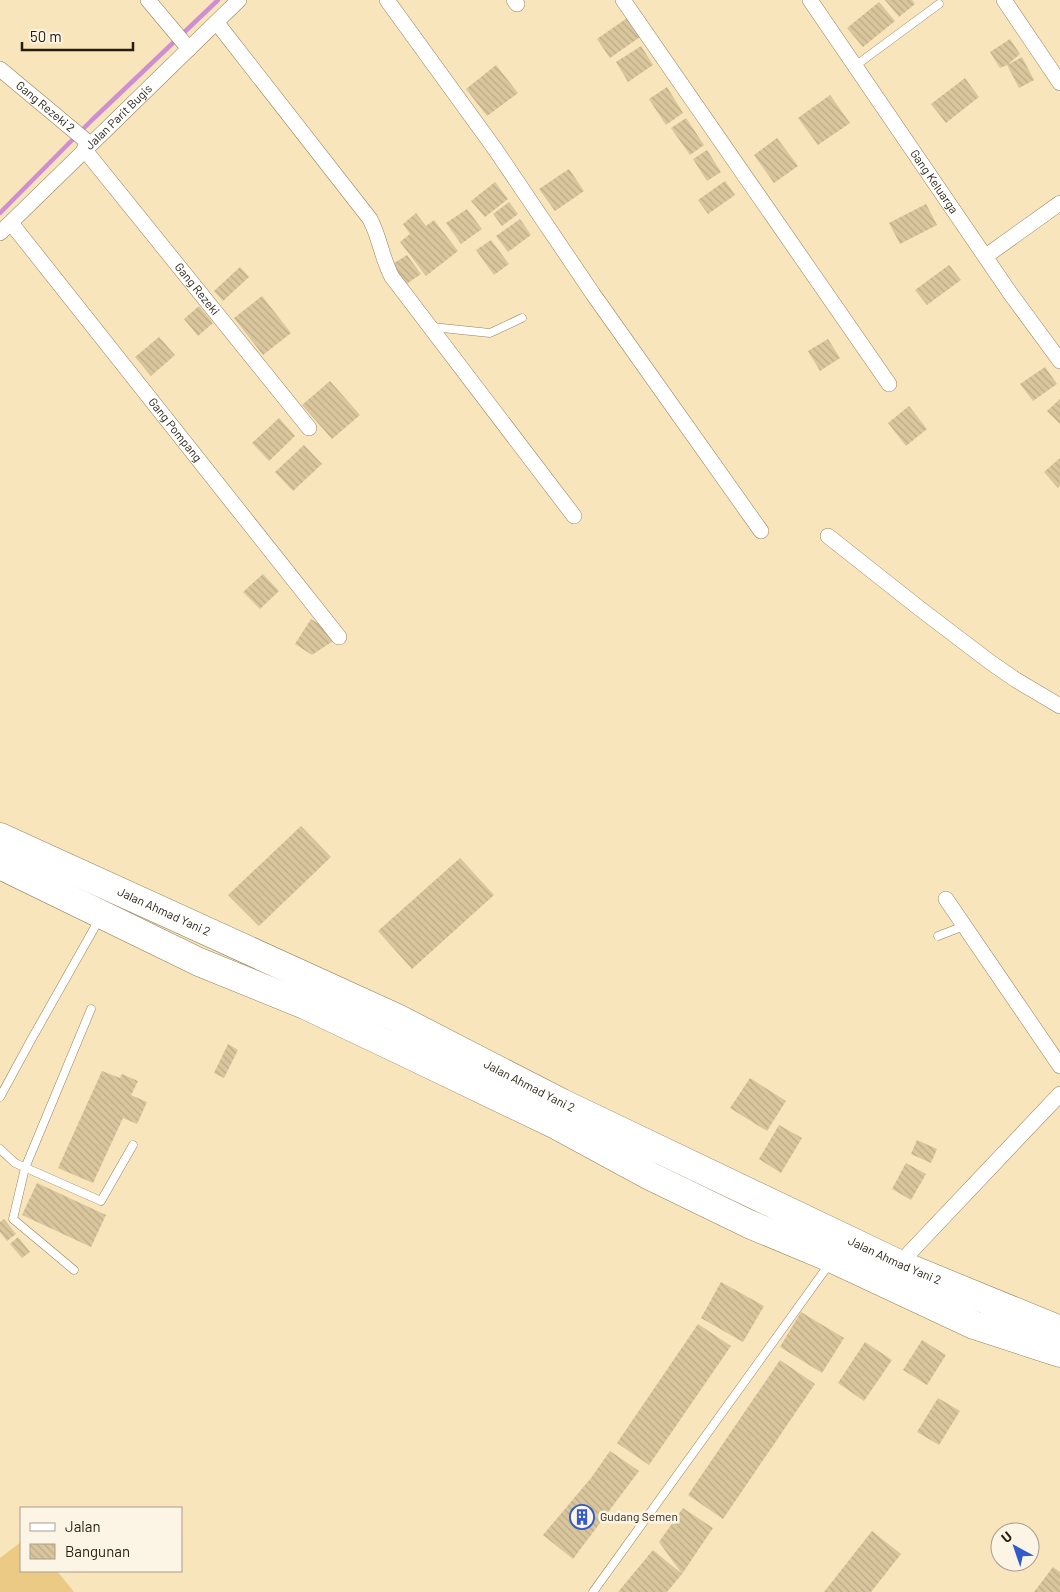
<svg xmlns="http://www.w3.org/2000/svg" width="1060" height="1592" font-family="Barlow,sans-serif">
  <defs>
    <pattern id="building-back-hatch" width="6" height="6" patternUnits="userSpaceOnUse" patternTransform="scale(1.25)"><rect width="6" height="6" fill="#d9c69d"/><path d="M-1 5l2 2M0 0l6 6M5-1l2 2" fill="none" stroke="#baaa86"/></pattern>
  </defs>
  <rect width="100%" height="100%" fill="#f9e5bc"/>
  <path fill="#eaca85" d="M21,1542V1571H57L74,1592H0V1558Z"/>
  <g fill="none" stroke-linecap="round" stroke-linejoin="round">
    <path stroke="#ce8ed1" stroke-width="4.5" d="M0,213L92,120L218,0"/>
  </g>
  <path fill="url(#building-back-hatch)" d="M885,0H912L915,4L899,17Z
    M879,2L895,21L863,47L847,28Z
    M627,18L640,37L610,58L597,39Z
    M1010,39L1020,54L1007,65L1022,57L1034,80L1019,88L1007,65L1000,68L990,52Z
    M641,46L653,65L628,82L616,62Z
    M496,65L518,93L487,116L466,89Z
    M965,78L979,97L946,123L931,104Z
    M667,87L683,113L666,125L649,99Z
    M830,95L850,123L818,145L798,118Z
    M686,118L704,145L690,155L671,128Z
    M777,138L798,166L774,183L754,155Z
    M707,150L721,172L707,181L693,159Z
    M569,169L584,191L555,211L539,189Z
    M725,181L735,195L708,214L698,200Z
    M495,182L508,199L485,217L471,201Z
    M509,202L518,214L502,226L493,214Z
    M926,204L937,225L900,244L889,223Z
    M467,209L482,229L461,244L446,223Z
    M416,213L426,226L434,220L458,251L426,276L400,242L410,234L403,224Z
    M520,219L531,235L508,252L496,236Z
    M491,240L509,264L494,275L476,250Z
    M407,255L421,274L405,285L391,265Z
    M949,265L961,280L927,305L915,290Z
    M240,267L249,277L223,301L214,291Z
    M262,296L291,333L263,355L234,318Z
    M199,306L213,323L198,336L184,319Z
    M159,337L175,355L151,376L135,357Z
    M828,339L840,358L820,371L808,351Z
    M1045,367L1057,384L1033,401L1020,384Z
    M330,381L360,415L332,439L302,405Z
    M1060,399V424L1047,411Z
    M909,406L927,429L906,446L888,423Z
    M279,418L295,436L269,461L252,443Z
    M304,445L322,464L293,491L275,472Z
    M1060,458V486L1058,488L1044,472Z
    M263,574L279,591L260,609L243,592Z
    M311,619L339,637L312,655L295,644Z
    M301,826L331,857L259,926L228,895Z
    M460,858L494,895L412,969L378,931Z
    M228,1044L238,1050L224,1078L214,1073Z
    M102,1071L120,1078L122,1074L138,1081L131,1095L147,1102L137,1124L123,1118L93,1183L58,1168Z
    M750,1078L786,1101L767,1131L730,1108Z
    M779,1125L802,1138L781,1173L759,1159Z
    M917,1140L937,1149L931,1163L911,1154Z
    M906,1163L926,1174L911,1200L892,1189Z
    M37,1183L106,1215L91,1247L22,1215Z
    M4,1219L16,1234L7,1241L0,1232V1222Z
    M18,1237L30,1252L22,1258L10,1244Z
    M721,1282L764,1306L743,1342L701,1318Z
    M801,1312L844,1338L822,1373L780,1347Z
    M698,1324L731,1346L649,1465L617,1443Z
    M922,1340L946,1355L927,1385L903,1370Z
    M865,1342L892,1360L864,1401L838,1383Z
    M780,1360L815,1384L723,1519L688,1495Z
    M938,1398L960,1411L939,1445L917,1432Z
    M610,1451L639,1471L573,1559L543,1535L591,1478Z
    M683,1508L713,1528L682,1574L659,1542Z
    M872,1531L901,1554L871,1592H824Z
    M653,1550L682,1574L667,1592H618Z
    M1053,1567L1060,1572V1592H1034Z"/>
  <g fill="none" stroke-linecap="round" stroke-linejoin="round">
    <defs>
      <path id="lane" d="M855,66L939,4
        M432,327L490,333L522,318
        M938,936L964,926
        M0,1097L31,1040L100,918
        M0,1149L15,1163L101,1201L133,1145
        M74,1270L13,1219L25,1168L91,1009
        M593,1592L830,1263"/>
      <g id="street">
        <path d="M148,0L189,49"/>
        <path d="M387,0L495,149L593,294L761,531"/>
        <path d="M514,0L517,4"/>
        <path d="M623,0L889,384"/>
        <path id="s1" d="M810,0L1010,293L1060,361"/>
        <path d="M1004,0L1060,83"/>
        <path d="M217,23L370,219C380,238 382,259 392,277L574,516"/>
        <path id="s2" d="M0,69L90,144"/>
        <path id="s3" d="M84,149L309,428"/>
        <path id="s4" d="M11,223L339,637"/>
        <path id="s5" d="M0,233L239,0"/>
        <path d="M986,256L1060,203"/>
        <path d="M828,536L919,608L990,662L1016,680L1060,706"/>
        <path d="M946,899L1060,1066"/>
        <path d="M899,1264L1060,1094"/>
      </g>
      <g id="highway">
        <path id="s6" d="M0,837L397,1018L562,1103L899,1264L1060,1330"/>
        <path d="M0,865L199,962L305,1005L404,1052L556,1125L650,1176L749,1224L833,1259L974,1325L1060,1353"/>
      </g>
    </defs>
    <use href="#lane" stroke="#93815b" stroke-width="9"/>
    <use href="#street" stroke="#93815b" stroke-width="16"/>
    <use href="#highway" stroke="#93815b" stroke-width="29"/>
    <use href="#lane" stroke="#fff" stroke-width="8"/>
    <use href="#street" stroke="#fff" stroke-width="15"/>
    <use href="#highway" stroke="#fff" stroke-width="28"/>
  </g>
  <defs>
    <symbol id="building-ring" viewBox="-11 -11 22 22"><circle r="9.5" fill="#fcf4e4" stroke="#315bcb" stroke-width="1.5"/><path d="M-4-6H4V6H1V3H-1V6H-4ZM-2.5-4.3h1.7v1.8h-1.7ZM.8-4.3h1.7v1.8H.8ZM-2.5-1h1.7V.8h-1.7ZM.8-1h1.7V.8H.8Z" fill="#315bcb"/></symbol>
  </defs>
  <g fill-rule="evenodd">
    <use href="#building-ring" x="568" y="1503" width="28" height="28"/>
  </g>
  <g text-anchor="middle" stroke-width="5" stroke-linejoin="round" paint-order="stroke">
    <g font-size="12" fill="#251e0e" stroke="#fcf4e4">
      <text dy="4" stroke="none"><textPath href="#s2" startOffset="59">Gang Rezeki 2</textPath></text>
      <text dy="4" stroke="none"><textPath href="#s5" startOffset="166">Jalan Parit Bugis</textPath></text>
      <text dy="4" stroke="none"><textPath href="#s1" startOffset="220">Gang Keluarga</textPath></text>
      <text dy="4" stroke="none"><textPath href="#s3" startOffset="180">Gang Rezeki</textPath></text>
      <text dy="4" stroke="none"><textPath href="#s4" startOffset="264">Gang Pompang</textPath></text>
      <text dy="4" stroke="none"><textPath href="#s6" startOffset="180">Jalan Ahmad Yani 2</textPath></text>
      <text dy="4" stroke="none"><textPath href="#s6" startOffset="585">Jalan Ahmad Yani 2</textPath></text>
      <text dy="4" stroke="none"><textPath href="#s6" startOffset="990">Jalan Ahmad Yani 2</textPath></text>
    </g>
    <g font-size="12" fill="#251e0e" stroke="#fcf4e4" text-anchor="start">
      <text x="600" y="1521">Gudang Semen</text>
    </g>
  </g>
  <rect x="20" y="1507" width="162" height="65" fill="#fcf4e4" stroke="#a69e8e"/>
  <rect x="30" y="1523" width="25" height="8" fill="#ffffff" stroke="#a69e8e"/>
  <text x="65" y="1532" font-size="15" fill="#251e0e">Jalan</text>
  <rect x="30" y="1544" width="25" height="15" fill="url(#building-back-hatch)" stroke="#a69e8e"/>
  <text x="65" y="1557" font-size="15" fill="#251e0e">Bangunan</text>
  <g transform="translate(1015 1547) rotate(320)"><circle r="24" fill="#fcf4e4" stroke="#a69e8e"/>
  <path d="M0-4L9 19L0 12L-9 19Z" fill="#315bcb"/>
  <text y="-8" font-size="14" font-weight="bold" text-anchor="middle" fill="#251e0e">U</text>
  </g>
  <path d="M22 42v8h111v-8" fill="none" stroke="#251e0e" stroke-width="2.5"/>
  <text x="30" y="42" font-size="15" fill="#251e0e" stroke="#fcf4e4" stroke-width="4" paint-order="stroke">50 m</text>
</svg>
